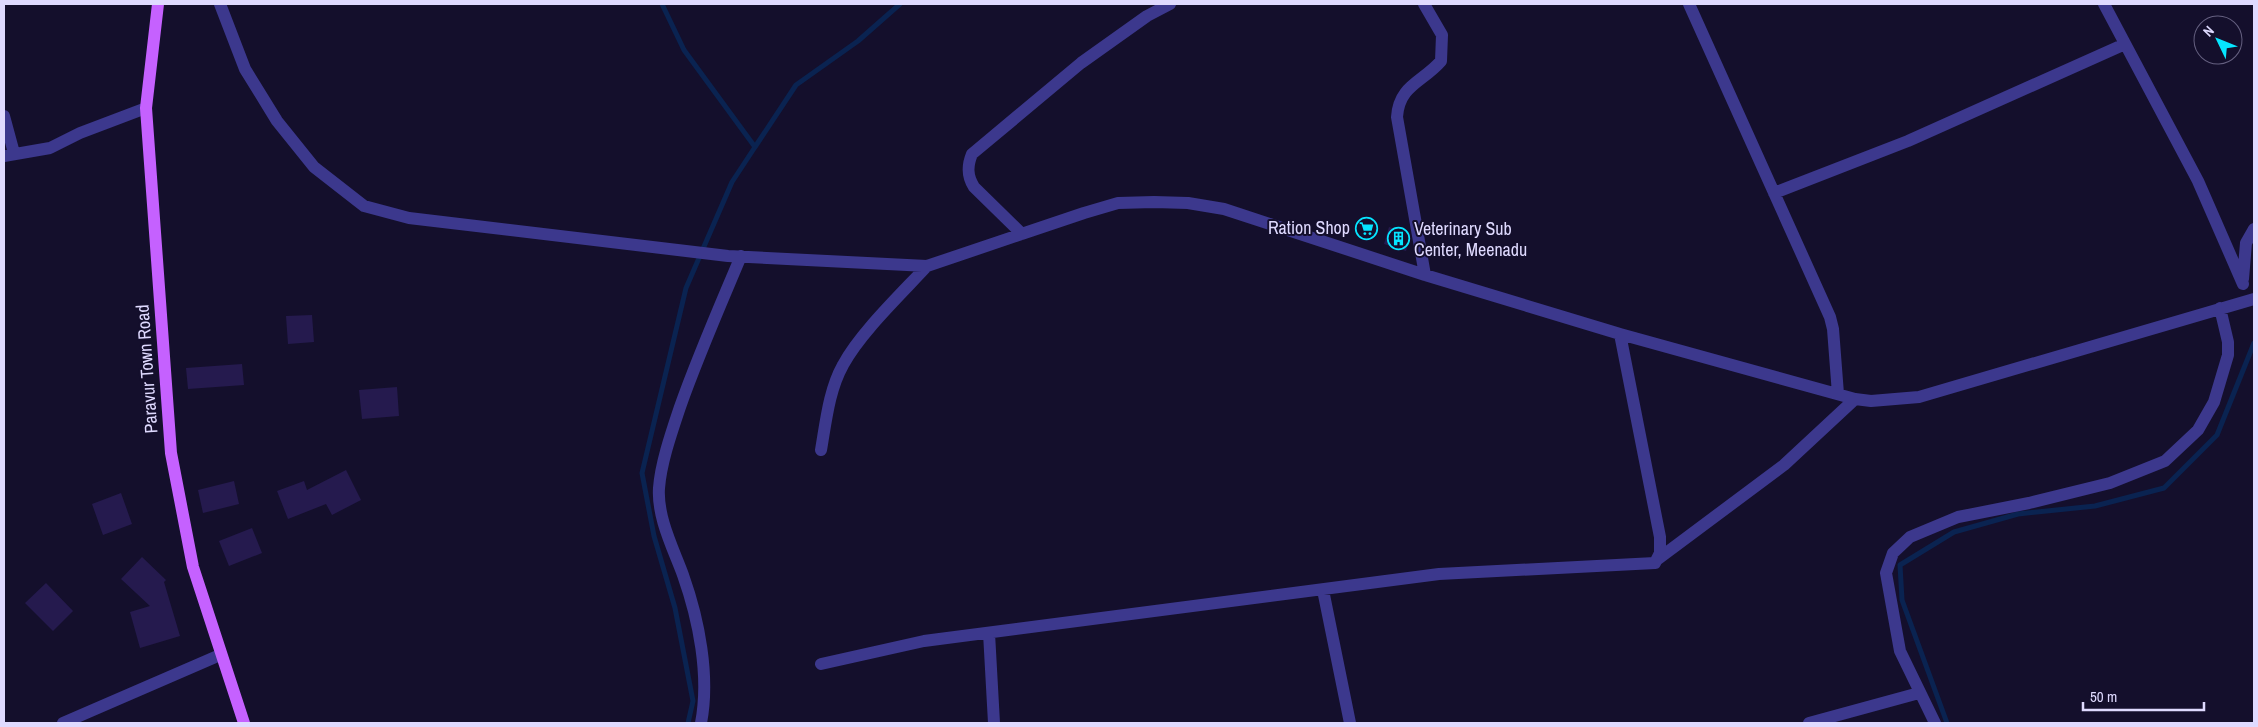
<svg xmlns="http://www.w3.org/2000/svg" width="2258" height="727" font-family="'Archivo Narrow',sans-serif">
  <rect width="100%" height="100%" fill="#140f2c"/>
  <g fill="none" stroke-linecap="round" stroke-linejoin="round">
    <path stroke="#0a2351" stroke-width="5" d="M662,4L684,50L755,147L732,182L686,288L642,473L654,536L675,608L693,701L688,723
      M755,147L796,85L858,41L900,4
      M1947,723L1902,600L1900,565L1954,532L2018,514L2095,506L2164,488L2217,435L2254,343"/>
  </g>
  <path fill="#251a4e" d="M1389,227L1409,233L1410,238L1406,251L1384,244Z
    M312,315L314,342L288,344L286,316Z
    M242,364L244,385L188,389L186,368Z
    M397,387L399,416L362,419L359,390Z
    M346,470L361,500L332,515L326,504L288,519L277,491L304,481L307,490Z
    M234,481L239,504L203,513L198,490Z
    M121,493L132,524L103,535L92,504Z
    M252,528L262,553L229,566L219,541Z
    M142,557L166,580L164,582L180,636L140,648L130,612L150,606L121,579Z
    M46,583L73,611L53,631L25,603Z"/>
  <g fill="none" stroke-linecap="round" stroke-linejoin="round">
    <path stroke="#3c388d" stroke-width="12" d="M220,4L245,69L277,121L314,167L364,206L409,218L728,256L927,266L1084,213L1118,203L1154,202L1188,203L1224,209L1425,275L1620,334L1855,399L1871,401L1919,397L2254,299
      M1424,4L1442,35L1441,61C1423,82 1399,85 1397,117L1425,275
      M1689,4L1830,317L1833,329L1838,394
      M2104,4L2198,181L2243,284
      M4,116L14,153
      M4,156L50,148L80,133L146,108
      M1774,193L1908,141L2125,44
      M1022,234L974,187C967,176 967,166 972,154L1081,63L1147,16L1170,4
      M2243,279L2246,243L2254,229
      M821,450C826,421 829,390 843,365C860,333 902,293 927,266
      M1658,559L1784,465L1855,399
      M1323,590L1350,723
      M989,633L994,723
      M821,664L924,641L1439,574L1655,563L1660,553V537L1620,334
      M63,723L220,655
      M701,723C710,676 699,620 683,575C673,548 657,517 659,488C661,462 672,431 680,407C698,356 720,306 741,256
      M1809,723L1919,693
      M1935,723L1900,651L1886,573L1893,553L1910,537L1958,517L2029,503L2110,483L2165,461L2198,430L2214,402L2228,355V342L2220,308"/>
    <path stroke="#c561ff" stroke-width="12" d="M158,4L146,108L171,453L193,567L244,723"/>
  </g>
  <defs>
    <symbol id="supermarket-ring" viewBox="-11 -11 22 22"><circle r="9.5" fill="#140f2c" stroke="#06e5ff" stroke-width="1.5"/><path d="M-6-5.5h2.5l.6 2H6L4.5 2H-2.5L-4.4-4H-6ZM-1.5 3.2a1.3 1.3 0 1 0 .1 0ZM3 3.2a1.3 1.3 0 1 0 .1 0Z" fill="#06e5ff"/></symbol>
    <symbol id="building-ring" viewBox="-11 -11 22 22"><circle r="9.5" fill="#140f2c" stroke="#06e5ff" stroke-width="1.5"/><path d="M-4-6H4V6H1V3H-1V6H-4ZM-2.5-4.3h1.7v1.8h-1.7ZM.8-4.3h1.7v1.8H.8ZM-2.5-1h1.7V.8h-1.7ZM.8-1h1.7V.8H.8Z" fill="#06e5ff"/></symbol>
  </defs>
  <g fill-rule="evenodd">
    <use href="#supermarket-ring" x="1354" y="216" width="25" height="25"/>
    <use href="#building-ring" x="1386" y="226" width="25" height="25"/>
  </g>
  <g text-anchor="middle" stroke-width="4" stroke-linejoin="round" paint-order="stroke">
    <g font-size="18" fill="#dfdaff" stroke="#140f2c" text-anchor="end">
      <text x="1350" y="234">Ration Shop</text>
      <text x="1414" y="235" text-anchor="start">Veterinary Sub<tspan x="1414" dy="21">Center, Meenadu</tspan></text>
    </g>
    <g font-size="18" fill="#dfdaff" stroke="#140f2c">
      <text transform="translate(147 369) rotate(-94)" y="6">Paravur Town Road</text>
    </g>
  </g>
  <rect width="2258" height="727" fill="none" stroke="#dfdaff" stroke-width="10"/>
  <g transform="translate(2218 40) rotate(313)"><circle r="24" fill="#140f2c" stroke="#656080"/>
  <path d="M0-4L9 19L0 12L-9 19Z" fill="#06e5ff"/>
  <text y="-8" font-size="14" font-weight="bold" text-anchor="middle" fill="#dfdaff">N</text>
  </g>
  <path d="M2083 702v8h121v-8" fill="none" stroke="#dfdaff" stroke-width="2.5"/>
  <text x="2090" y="702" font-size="15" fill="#dfdaff" stroke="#140f2c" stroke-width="4" paint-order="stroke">50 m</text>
</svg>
